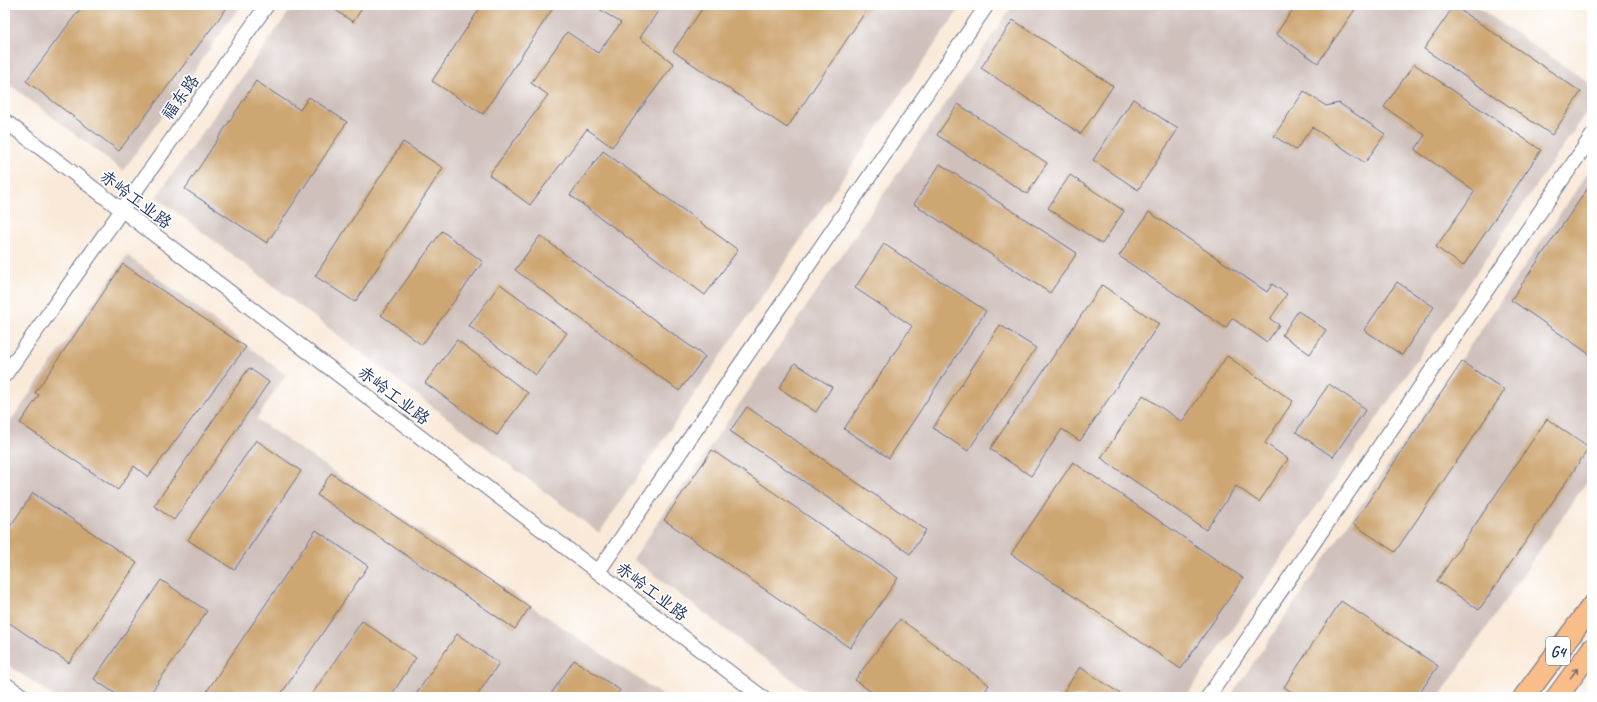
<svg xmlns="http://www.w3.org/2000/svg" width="1597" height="702" font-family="Caveat,'LXGW WenKai TC',sans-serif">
  <rect width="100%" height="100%" fill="#fff"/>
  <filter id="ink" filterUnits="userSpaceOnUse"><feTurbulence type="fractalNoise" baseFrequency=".025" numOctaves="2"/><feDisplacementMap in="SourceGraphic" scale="8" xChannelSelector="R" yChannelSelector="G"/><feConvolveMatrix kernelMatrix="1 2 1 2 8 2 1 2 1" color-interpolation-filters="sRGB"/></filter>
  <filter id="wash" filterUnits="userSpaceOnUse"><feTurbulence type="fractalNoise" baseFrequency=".012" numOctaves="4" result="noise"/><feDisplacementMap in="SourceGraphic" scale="16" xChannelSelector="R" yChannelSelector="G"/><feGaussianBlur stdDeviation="0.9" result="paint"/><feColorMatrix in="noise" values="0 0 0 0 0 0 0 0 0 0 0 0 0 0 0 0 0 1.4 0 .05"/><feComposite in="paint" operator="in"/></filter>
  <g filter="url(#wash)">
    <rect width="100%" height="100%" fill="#f9e9d8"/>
    <path fill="#cfc0bb" d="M5,5H241L123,171L5,81Z
      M294,5H962L599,533L156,197Z
      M1013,5H1474L1592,85V104L1186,697H815L633,559Z
      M1592,167V474L1439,697H1230Z
      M127,255L286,375L256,419L665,697H55L5,663V429Z"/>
    <g id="blocks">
      <path fill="#cda672" d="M83,5H229L119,151L26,81Z
        M328,5H364L353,22Z
        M482,5H555L483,114L432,81Z
        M593,5H662L640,38L674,64L612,147L587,129L530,205L489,175L548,95L531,83L567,32L598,53L621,23Z
        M705,5H870L787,128L673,51Z
        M1296,5H1358L1318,63L1276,34Z
        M1454,6L1581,92L1552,135L1424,49Z
        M1013,20L1113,86L1081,134L981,68Z
        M1414,64L1541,150L1463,266L1436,247L1475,191L1415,150L1425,135L1384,107Z
        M256,81L300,110L309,97L347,122L267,243L185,189Z
        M1304,91L1326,106L1339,103L1385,134L1365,163L1312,127L1296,150L1274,136Z
        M1133,99L1178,129L1138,190L1093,160Z
        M958,104L1047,163L1027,194L937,135Z
        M403,142L443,168L355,302L315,276Z
        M603,151L738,250L705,295L570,195Z
        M940,164L1077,253L1050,293L914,204Z
        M1070,175L1124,211L1102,244L1048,208Z
        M1592,182V356L1511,300Z
        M1149,212L1267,292L1272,284L1287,294L1270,319L1279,325L1267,342L1232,318L1226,328L1119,256Z
        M442,231L483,262L422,345L381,315Z
        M540,236L705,357L679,391L515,270Z
        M884,244L986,311L889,458L844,429L912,326L855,288Z
        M123,264L246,347L148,477L134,466L118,490L20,423L39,395L35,393Z
        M1397,282L1434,307L1402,355L1364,330Z
        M500,284L567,333L536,375L469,326Z
        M1102,285L1159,324L1080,441L1062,429L1031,476L990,449Z
        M1298,311L1326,330L1310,354L1282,335Z
        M1000,325L1036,348L968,451L933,428Z
        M457,340L528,393L497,435L425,383Z
        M1227,356L1293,401L1265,443L1288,459L1259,502L1236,486L1206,530L1101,458L1143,395L1182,422Z
        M1462,362L1505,390L1395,552L1353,524Z
        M795,363L832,387L816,412L779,388Z
        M249,368L269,382L174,520L154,506Z
        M1329,384L1366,409L1333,457L1296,432Z
        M747,407L926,530L910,554L730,431Z
        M1547,419L1589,448L1479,610L1437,581Z
        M256,440L301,471L234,570L188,540Z
        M712,450L898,578L850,648L664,520Z
        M1073,462L1243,578L1181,669L1011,554Z
        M331,473L530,607L515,629L317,495Z
        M33,493L137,563L69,663L5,620V534Z
        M316,530L368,566L279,697H203Z
        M161,580L207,611L148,697H120L94,679Z
        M1341,601L1438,666L1417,697H1299L1284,687Z
        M900,619L989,685L981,697H878L855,680Z
        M362,621L416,658L390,697H310Z
        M457,634L499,663L476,697H414Z
        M574,660L620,690L615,697H549Z
        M1080,667L1125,697H1060Z"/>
    </g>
  </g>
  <g filter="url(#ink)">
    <use href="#blocks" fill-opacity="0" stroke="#697089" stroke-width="1"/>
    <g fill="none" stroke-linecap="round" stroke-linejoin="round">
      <defs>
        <path id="minor" d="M5,121L762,697
          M5,375L267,5
          M598,572L987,5
          M5,684L24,697
          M1208,697L1592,136"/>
        <path id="highway" d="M1524,697L1592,606
          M1557,697L1592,649"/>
      </defs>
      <use href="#minor" stroke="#697089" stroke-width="16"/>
      <use href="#highway" stroke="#697089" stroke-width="23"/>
      <use href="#minor" stroke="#fff" stroke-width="14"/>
      <use href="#highway" stroke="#f8bd89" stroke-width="21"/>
    </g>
    <defs><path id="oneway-shaft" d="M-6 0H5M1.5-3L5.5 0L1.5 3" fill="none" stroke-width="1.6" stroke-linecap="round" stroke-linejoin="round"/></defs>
    <use stroke="#7e6f71" href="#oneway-shaft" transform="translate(1574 673) rotate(-54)"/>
  </g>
  <g text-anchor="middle" stroke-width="3.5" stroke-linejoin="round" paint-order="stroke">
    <rect fill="#fff" stroke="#5f6d8e" stroke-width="1" x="1546" y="637" width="24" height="28" rx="3"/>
    <g font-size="16" font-weight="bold" fill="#1b2f5e">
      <text x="1558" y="657">G4</text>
    </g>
    <g font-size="17" fill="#1b2f5e" stroke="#fff">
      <text transform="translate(180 97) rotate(-54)" y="6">福东路</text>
      <text transform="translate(136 199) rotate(37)" y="6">赤岭工业路</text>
      <text transform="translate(394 395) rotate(37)" y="6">赤岭工业路</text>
      <text transform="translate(652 591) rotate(37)" y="6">赤岭工业路</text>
    </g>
  </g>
  <rect width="1597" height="702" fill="none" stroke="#fff" stroke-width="20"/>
</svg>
